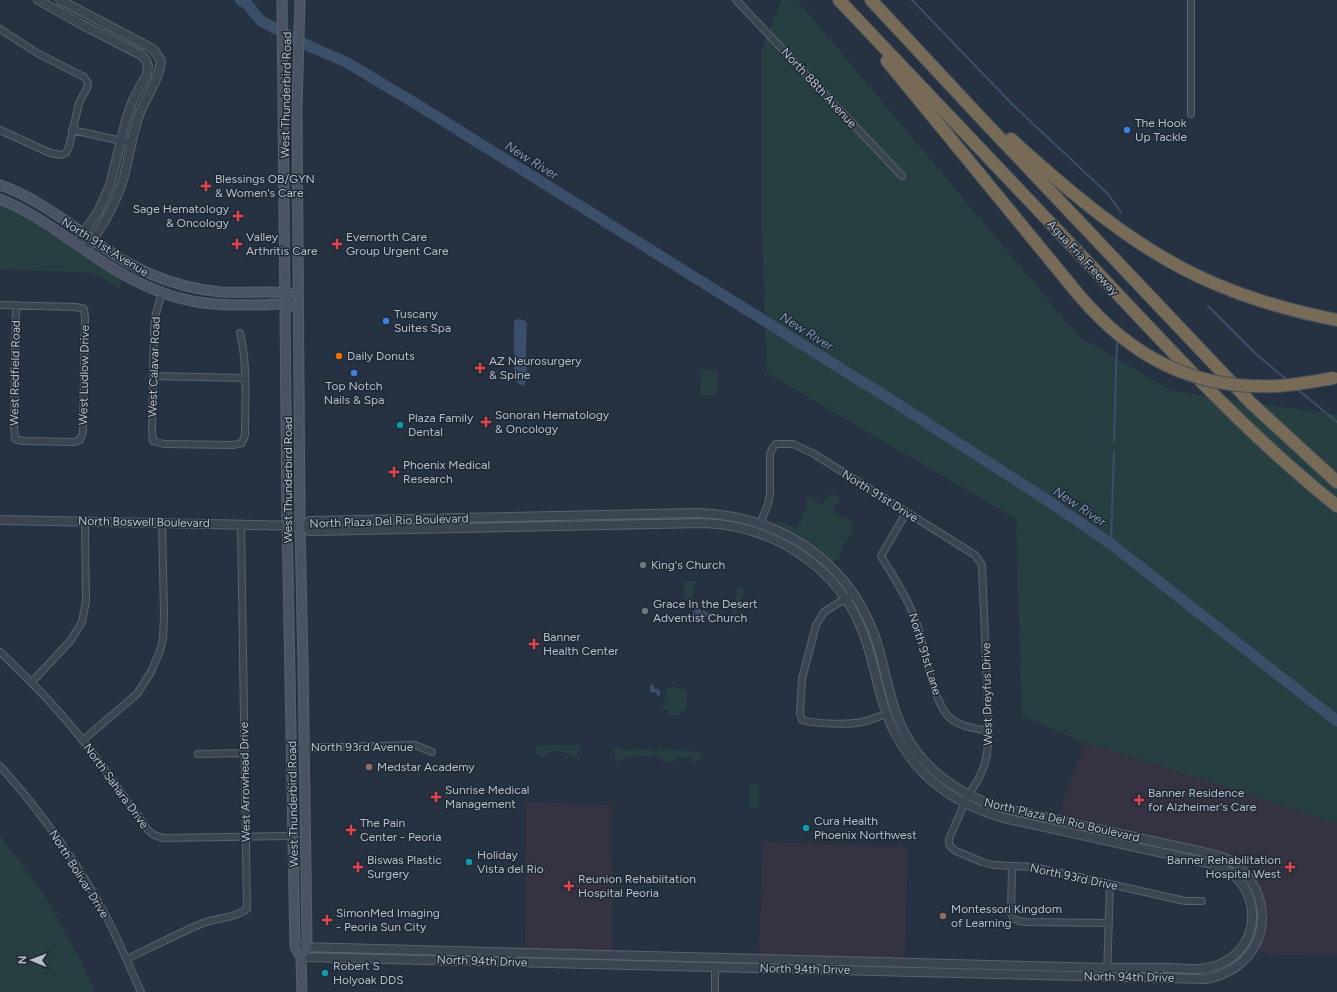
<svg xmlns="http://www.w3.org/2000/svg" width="1337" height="992" font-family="Figtree,sans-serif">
  <rect width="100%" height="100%" fill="#263241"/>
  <path fill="#353342" d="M1085,743L1218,784L1337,824V956L1269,955L1257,949L1261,943L1265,931L1266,920L1265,904L1255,880L1225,854L1204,848L1058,816Z
    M526,802L612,805L613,951L525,949Z
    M763,842L908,847L905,959L759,955Z"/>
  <path fill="#283f42" d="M782,0H797L1079,337L1173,391L1337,415V824L1218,784L1085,743L1022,716L1016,519L767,373L762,224V48Z
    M0,204L24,216L122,280L120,289L94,273L0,269Z
    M700,370H717V395H701Z
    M831,494H834L841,500L835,506L833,511L851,521L854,526C851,538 840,545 839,559L833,561C815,546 796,533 774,523L776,521L781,522L795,528L798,527L806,508L807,498L811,497L822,505Z
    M686,581H696L692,602L685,600L684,590L682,587Z
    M739,587L745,590C740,600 735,613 735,625H731L732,615L733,604L736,605L737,588Z
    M674,687L686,690V710L681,711L680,715H669L668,710L663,708L666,688Z
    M537,745H580L581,748L577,753V757H571L570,754C563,751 555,752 549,752L546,756L537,755L535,749Z
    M617,748L624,750L641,749L655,751V756L639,757L628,756L625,758L623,760L615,761L616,757L613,752L614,749Z
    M666,749L701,752L703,755L696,762H692V760L691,757H676L674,762H663L662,757L656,756L657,750Z
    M750,785H759V808H749Z
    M0,835L48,901L79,958L95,992H0Z"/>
  <path fill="#3c4f6a" d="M519,319L524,320L527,323L526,348L527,378L524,386C517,384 514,379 514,372V324L515,320Z
    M696,608L700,609L702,612L704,610L707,613H710L711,616L706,617L704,620L701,619L699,617H694L692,612Z
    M653,684L655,689H659L660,694L659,696H657L656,692L652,693L650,691L651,685Z"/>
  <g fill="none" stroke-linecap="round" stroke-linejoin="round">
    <path stroke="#3c4f6a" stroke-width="2" d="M912,0L1012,104L1108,194L1121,212
      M1208,306L1255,353L1288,381
      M1297,389L1337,422
      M1114,442L1117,339
      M1111,544L1114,452"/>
    <path stroke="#3c4f6a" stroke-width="11" d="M240,0L247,4L261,21L311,47L346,62L418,105L885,396L1050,502L1111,544L1337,721"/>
    <defs>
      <path id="minor" d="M736,0L902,176
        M0,29L37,53L84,77L88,83L87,88L79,103L69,147L66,153L60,155L50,153L0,130
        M1191,114V0
        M72,130L131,143
        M162,293L156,313L154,330L152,431L153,441L164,444L233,445L242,443L245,435C245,401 248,366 240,333
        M0,305L76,307L84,309L85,318L83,432L80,440L74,442L23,441L15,439L14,428L16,306
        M153,376L245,378
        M906,513L881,556C891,573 902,589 910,607C913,613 916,620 918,627C925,650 933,704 951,719C962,727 977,729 989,731
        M760,524L768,504L770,494V454L773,447L776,444H793L814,454L975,555L982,565L989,732L987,754L984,766L979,778L966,800L949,839V844L952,848L956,851L982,862L993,865L1034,867L1185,901H1202
        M848,597L824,612L816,625L802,679L800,713L802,720C816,724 848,725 862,722C871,720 879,716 887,714
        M0,652C30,680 59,710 84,742C107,771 127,802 149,831L154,835L163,838L293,836
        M32,682L71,640L82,622L86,601L85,521
        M83,740L137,694L151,672L160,651L163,639L164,615L162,523
        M291,748L415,745L432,752
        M198,754L245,753
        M0,766C41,812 78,863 107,918C119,942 130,967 141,992
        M1012,866L1011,913L1013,918L1019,921L1026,922L1109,923
        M127,959C152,947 177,934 203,923C216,918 236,918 247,909L241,525
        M1107,976L1110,884
        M715,992V967"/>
      <path id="tertiary" d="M38,0L79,23L141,55L146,60L148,66L147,74L133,100L126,120L110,185L99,210L76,244
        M60,0L149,47L154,50L161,61C159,80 146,97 139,115C132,136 129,158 123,180C115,206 101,229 85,250
        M0,520L300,526L310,521L698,513C776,516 843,556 873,631C882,655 886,682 894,707C910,759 948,790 998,807C1050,818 1101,830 1152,841C1169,845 1186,848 1203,852C1211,854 1221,856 1229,860C1240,866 1249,877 1255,888C1275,930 1250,971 1206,979L301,957
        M300,526L310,531L703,523C774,525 840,568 864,635C876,667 879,703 895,733C919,779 955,804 1004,818L1190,859C1205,862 1223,865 1235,876C1263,903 1256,949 1220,964C1204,971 1186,969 1169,968C1148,968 1128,968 1107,968L301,947"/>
      <path id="secondary" d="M282,0L287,516L295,947L301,957L302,992
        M300,0L297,107L300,526L303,664L307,941V947L301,957
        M0,185C56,205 95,249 148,273C171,283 196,290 221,292C244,293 268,291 291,293
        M0,199C33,212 61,234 91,254C121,275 155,294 192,301C222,307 255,305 285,304L291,306"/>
      <path id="motorway" d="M839,0C925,91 1011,181 1097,272C1173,353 1250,437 1337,506
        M871,0L979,116L1251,403L1337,482
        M887,61L1078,294
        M1011,139C1025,152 1040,165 1054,177C1104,220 1157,260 1218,285C1256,301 1296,312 1337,320"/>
    </defs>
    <use href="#minor" stroke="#58626e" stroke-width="8"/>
    <use href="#tertiary" stroke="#58626e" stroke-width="10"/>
    <use href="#secondary" stroke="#58626e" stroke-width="11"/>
    <use href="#motorway" stroke="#454f5b" stroke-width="14"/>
    <use href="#minor" stroke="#3b4451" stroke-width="6"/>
    <use href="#tertiary" stroke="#3b4451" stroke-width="8"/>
    <use href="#secondary" stroke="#495364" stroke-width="9"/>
    <use href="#motorway" stroke="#776b58" stroke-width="12"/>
    <defs>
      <path id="motorway-bridge" d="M1078,294C1131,357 1193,390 1277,386C1296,385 1315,381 1334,378"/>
    </defs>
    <use href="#motorway-bridge" stroke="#454f5b" stroke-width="14" stroke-linecap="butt"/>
    <use href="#motorway-bridge" stroke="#776b58" stroke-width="12"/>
  </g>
  <g fill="#3f7fe0" stroke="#1f2936" stroke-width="1.5">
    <circle cx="1127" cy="130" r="4"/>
    <circle cx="386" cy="321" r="4"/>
    <circle cx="354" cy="373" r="4"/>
  </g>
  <g fill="#e0444e" stroke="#1f2936" stroke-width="1.5">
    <path d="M204 180h4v4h4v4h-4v4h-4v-4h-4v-4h4z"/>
    <path d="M236 210h4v4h4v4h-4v4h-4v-4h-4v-4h4z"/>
    <path d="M235 238h4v4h4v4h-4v4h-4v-4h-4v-4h4z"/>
    <path d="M335 238h4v4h4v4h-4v4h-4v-4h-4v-4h4z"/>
    <path d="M478 362h4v4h4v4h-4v4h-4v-4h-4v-4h4z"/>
    <path d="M484 416h4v4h4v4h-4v4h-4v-4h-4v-4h4z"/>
    <path d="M392 466h4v4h4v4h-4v4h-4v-4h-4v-4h4z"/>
    <path d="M532 638h4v4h4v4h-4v4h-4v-4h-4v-4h4z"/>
    <path d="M434 791h4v4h4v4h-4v4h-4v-4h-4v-4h4z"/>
    <path d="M1137 794h4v4h4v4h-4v4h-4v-4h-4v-4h4z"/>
    <path d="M349 824h4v4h4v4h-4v4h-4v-4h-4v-4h4z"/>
    <path d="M356 861h4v4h4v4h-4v4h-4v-4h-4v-4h4z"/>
    <path d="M1288 861h4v4h4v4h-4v4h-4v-4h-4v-4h4z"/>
    <path d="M567 880h4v4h4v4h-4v4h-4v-4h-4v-4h4z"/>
    <path d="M325 914h4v4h4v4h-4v4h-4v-4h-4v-4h4z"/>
  </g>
  <circle fill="#e8710a" stroke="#1f2936" stroke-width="1.5" cx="339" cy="356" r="4"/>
  <g fill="#0f9aa8" stroke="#1f2936" stroke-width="1.5">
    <circle cx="400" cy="425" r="4"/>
    <circle cx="806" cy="828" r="4"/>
    <circle cx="469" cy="862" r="4"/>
    <circle cx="325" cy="973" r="4"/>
  </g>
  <g fill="#6b7280" stroke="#1f2936" stroke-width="1.5">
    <circle cx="643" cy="565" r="4"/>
    <circle cx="645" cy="611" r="4"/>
  </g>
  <g fill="#8d6e63" stroke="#1f2936" stroke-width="1.5">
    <circle cx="369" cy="767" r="4"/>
    <circle cx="943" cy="916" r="4"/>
  </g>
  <g text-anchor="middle" stroke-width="3" stroke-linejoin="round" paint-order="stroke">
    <g font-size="12" fill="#b7bfcb" stroke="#1f2936">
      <text transform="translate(819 88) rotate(47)" y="4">North 88th Avenue</text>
      <text transform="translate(286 95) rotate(-89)" y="4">West Thunderbird Road</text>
      <text transform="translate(105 247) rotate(32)" y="4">North 91st Avenue</text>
      <text transform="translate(1083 258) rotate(47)" y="4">Agua Fria Freeway</text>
      <text transform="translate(154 367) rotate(-88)" y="4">West Calavar Road</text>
      <text transform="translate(15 373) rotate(-89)" y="4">West Redfield Road</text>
      <text transform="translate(84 375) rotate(-89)" y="4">West Ludlow Drive</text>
      <text transform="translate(288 480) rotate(-90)" y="4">West Thunderbird Road</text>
      <text transform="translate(880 496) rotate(32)" y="4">North 91st Drive</text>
      <text transform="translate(389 521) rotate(-2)" y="4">North Plaza Del Rio Boulevard</text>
      <text transform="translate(144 522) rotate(1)" y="4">North Boswell Boulevard</text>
      <text transform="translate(925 654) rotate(73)" y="4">North 91st Lane</text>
      <text transform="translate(987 694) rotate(-91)" y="4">West Dreyfus Drive</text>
      <text x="362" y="751">North 93rd Avenue</text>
      <text transform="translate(245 782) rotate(-91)" y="4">West Arrowhead Drive</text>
      <text transform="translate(116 786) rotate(54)" y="4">North Sahara Drive</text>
      <text transform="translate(293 804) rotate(-91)" y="4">West Thunderbird Road</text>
      <text transform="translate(1062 820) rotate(13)" y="4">North Plaza Del Rio Boulevard</text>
      <text transform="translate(79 874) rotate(58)" y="4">North Bolivar Drive</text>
      <text transform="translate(1074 877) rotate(12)" y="4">North 93rd Drive</text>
      <text transform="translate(482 961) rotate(2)" y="4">North 94th Drive</text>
      <text transform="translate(805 969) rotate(1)" y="4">North 94th Drive</text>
      <text transform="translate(1129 977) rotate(1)" y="4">North 94th Drive</text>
    </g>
    <g font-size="12" fill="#b7bfcb" stroke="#1f2936" text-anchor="start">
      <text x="1135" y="127">The Hook<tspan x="1135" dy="14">Up Tackle</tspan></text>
      <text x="215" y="183">Blessings OB/GYN<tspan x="215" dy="14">&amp; Women's Care</tspan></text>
      <text x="229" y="213" text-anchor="end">Sage Hematology<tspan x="229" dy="14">&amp; Oncology</tspan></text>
      <text x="246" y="241">Valley<tspan x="246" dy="14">Arthritis Care</tspan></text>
      <text x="346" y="241">Evernorth Care<tspan x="346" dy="14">Group Urgent Care</tspan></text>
      <text x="394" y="318">Tuscany<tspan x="394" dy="14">Suites Spa</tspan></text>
      <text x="347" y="360">Daily Donuts</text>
      <text x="489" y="365">AZ Neurosurgery<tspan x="489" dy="14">&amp; Spine</tspan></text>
      <text x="354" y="390" text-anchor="middle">Top Notch<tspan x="354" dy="14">Nails &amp; Spa</tspan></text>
      <text x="495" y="419">Sonoran Hematology<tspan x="495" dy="14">&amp; Oncology</tspan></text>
      <text x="408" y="422">Plaza Family<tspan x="408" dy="14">Dental</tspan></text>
      <text x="403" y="469">Phoenix Medical<tspan x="403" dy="14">Research</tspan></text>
      <text x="651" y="569">King's Church</text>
      <text x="653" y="608">Grace In the Desert<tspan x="653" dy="14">Adventist Church</tspan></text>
      <text x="543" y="641">Banner<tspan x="543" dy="14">Health Center</tspan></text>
      <text x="377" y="771">Medstar Academy</text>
      <text x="445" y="794">Sunrise Medical<tspan x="445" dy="14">Management</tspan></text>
      <text x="1148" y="797">Banner Residence<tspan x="1148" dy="14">for Alzheimer's Care</tspan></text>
      <text x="814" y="825">Cura Health<tspan x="814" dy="14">Phoenix Northwest</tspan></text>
      <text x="360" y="827">The Pain<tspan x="360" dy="14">Center - Peoria</tspan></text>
      <text x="477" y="859">Holiday<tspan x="477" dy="14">Vista del Rio</tspan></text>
      <text x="367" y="864">Biswas Plastic<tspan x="367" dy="14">Surgery</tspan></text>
      <text x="1281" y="864" text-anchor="end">Banner Rehabilitation<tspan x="1281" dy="14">Hospital West</tspan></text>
      <text x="578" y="883">Reunion Rehabiitation<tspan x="578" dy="14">Hospital Peoria</tspan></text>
      <text x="951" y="913">Montessori Kingdom<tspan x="951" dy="14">of Learning</tspan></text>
      <text x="336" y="917">SimonMed Imaging<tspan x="336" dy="14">- Peoria Sun City</tspan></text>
      <text x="333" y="970">Robert S<tspan x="333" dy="14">Holyoak DDS</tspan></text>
    </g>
    <g font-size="13" font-style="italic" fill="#7f95b2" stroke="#1f2936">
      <text transform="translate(532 160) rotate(32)" y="5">New River</text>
      <text transform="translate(807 331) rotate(32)" y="5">New River</text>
      <text transform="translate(1080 506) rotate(34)" y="5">New River</text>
    </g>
  </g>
  <g transform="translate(32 960) rotate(271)" stroke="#1f2936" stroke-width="3" paint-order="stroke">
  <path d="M0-3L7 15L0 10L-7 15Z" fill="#b7bfcb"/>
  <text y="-6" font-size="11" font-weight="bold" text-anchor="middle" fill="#b7bfcb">N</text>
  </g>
</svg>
